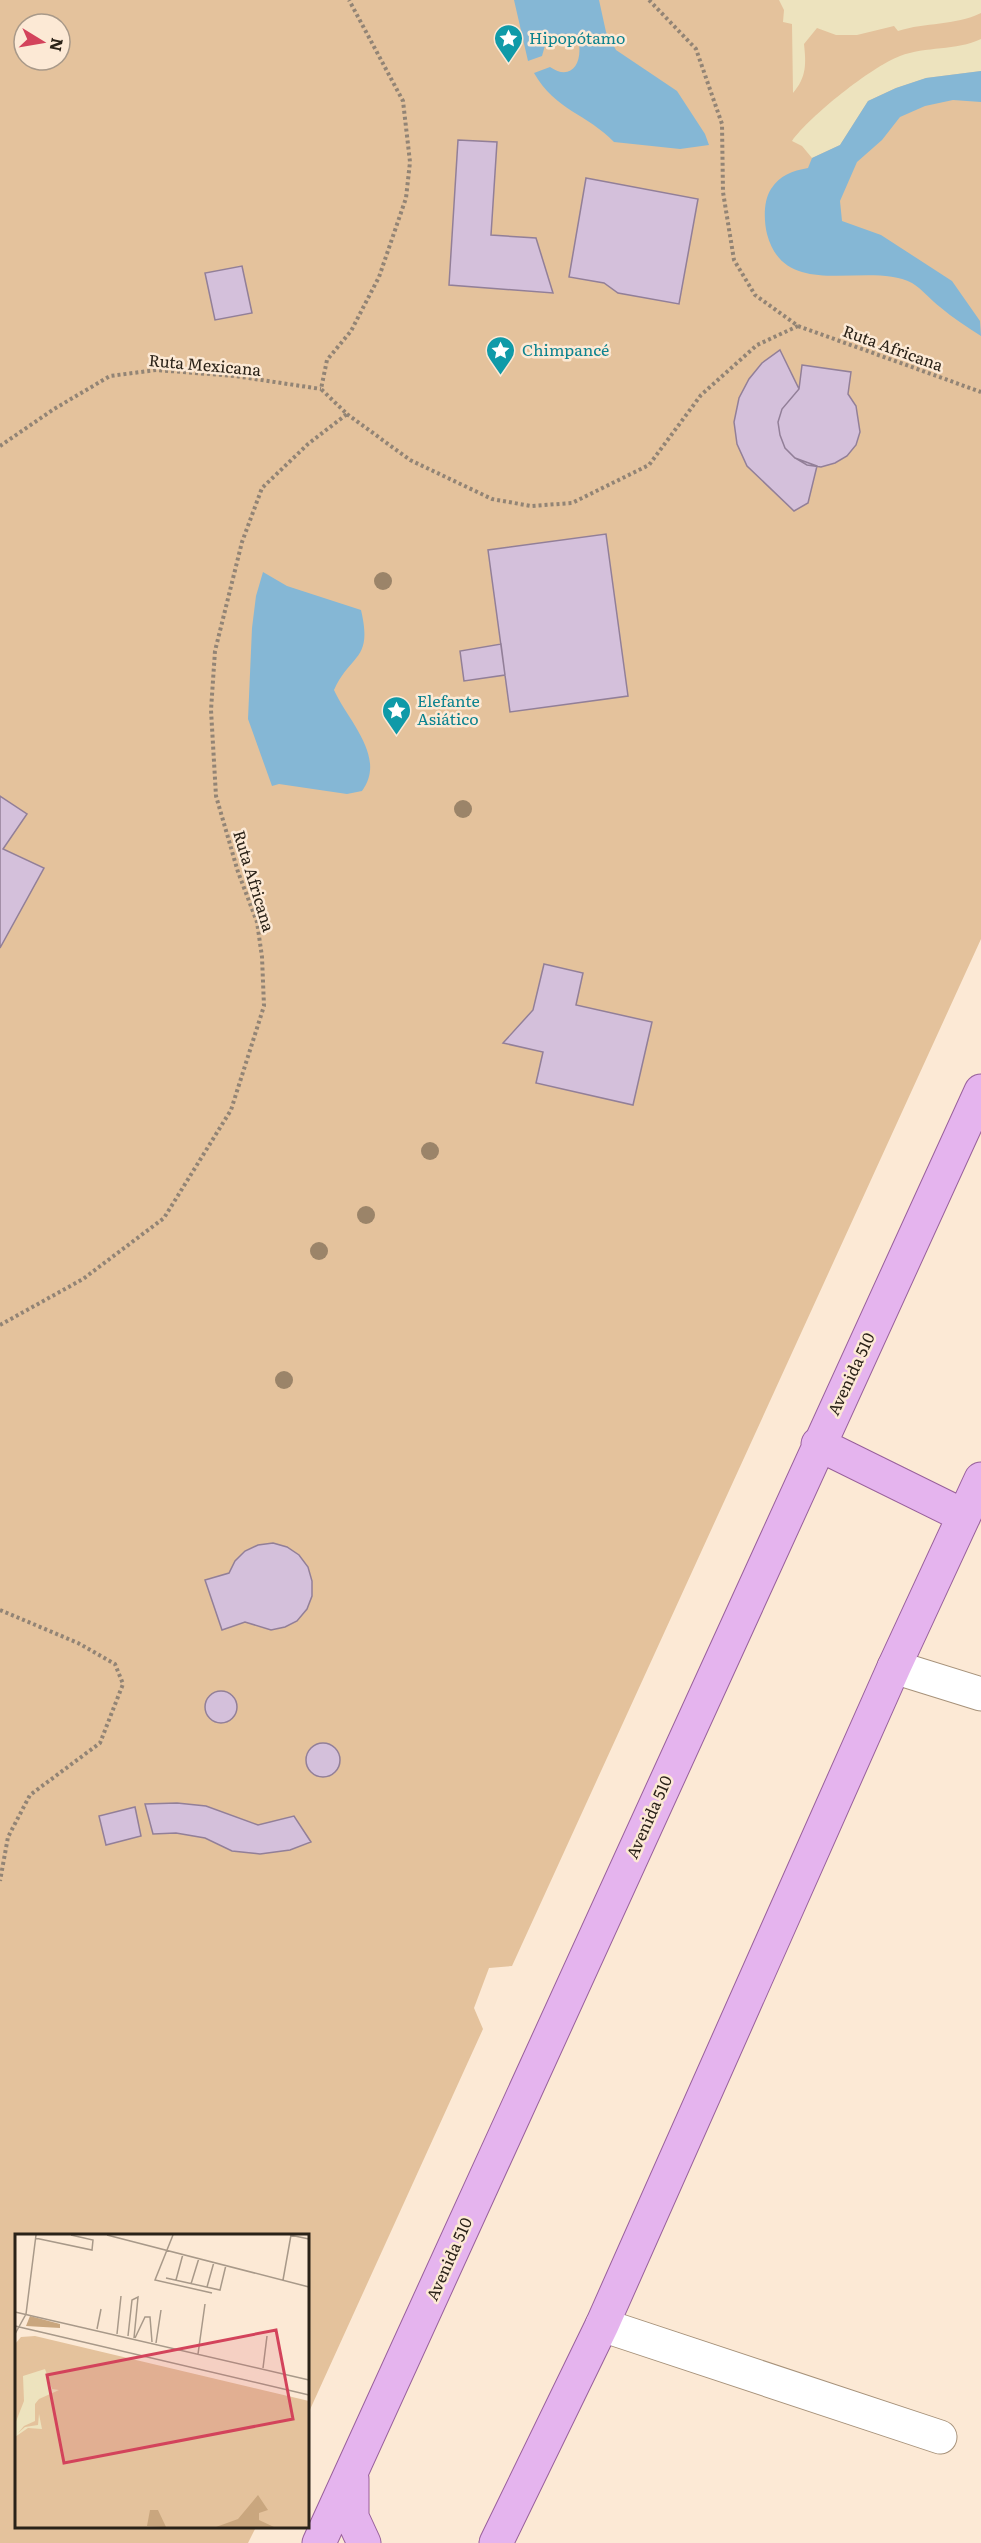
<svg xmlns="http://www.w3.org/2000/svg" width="981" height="2543" font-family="Literata,serif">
  <rect width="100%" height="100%" fill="#fce9d5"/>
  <path fill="#e4c29c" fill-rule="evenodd" d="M0,0H981V939L512,1966L489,1968L474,2008L483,2029L308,2414V2236H16V2526L256,2527L248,2543H0ZM24,24H60V60H24Z"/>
  <path fill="#ede3be" d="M779,0H981V13C954,26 926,22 898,31L894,26L857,35H836L817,28L804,44C806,63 807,77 793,93L792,24L783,22L784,10Z
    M981,39V71L926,78L896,88L868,101L840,145L812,158L802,146L792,141C810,116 871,67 900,56C926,46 956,51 981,39Z"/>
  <path fill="#85b7d5" d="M514,0H599L606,32L616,50L677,91L705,134L709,145L680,149L614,142C587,114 555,110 534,73L550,67C570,81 582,65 579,44C566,36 559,34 546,42L542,56L528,61Z
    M981,71V102L953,100L925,106L900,117L882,140L857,162L840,201L842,221L881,235L952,281L980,321L981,336C967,327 953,318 940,307C931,300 922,289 912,283C868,260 785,303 767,234C764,222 763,201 771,189C780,175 792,171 808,168L812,158L840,145L868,101L896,88L926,78Z
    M263,572L287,586L361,610C373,661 351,653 334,690C348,721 387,757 362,791L347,794L279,784L272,786L248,719L252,628L256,596Z"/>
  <path fill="#d4c0db" stroke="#927f98" stroke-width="1.5" d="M458,140L497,142L491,235L536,238L553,293L449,285Z
    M586,178L698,199L679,304L618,293L604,283L569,277Z
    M242,266L252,313L215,320L205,273Z
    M780,350L799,389L782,409L778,422L780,435L785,448L795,458L817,466L808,503L794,511L747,466L737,444L734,422L739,398L749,379L762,363Z
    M802,365L851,372L848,394L856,406L860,432L856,445L847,456L835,463L821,467L807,465L795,458L785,448L780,435L778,422L782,409L799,389Z
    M606,534L628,696L510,712L488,550Z
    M501,644L505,675L464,681L460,651Z
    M0,796L27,814L3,849L44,868L0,948Z
    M544,964L583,973L576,1005L652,1022L633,1105L536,1083L543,1052L503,1043L533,1010Z
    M273,1543L287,1547L299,1555L308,1567L312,1581V1596L307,1609L297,1621L285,1627L271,1630L245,1622L222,1630L205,1580L229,1573L235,1561L245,1551L258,1545Z
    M205 1707a16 16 0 1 1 32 0a16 16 0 1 1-32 0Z
    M306 1760a17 17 0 1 1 34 0a17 17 0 1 1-34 0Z
    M177,1803L206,1806L258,1825L294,1816L311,1842L290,1850L260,1854L232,1851L205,1838L176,1833L153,1834L145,1804Z
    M135,1807L141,1836L106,1845L99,1816Z"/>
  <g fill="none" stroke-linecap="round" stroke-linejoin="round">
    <defs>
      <path id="minor" d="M894,1667L981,1694
        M602,2325L940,2437"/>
      <path id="major" d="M818,1444L964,1516
        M352,2479V2517L364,2543
        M319,2543L981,1091
        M496,2543L602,2325L894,1667L981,1479"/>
    </defs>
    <use href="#minor" stroke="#a7927a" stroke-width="35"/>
    <use href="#major" stroke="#98609b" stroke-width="35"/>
    <path stroke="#928475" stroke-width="4" stroke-dasharray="3 3" stroke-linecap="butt" d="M649,0L696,49L722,124L723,192L734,260L755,295L798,326L981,392
      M347,414L410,460L492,499L531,506L572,503L649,465L701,395L757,345L798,326
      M0,446L54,409L110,376L156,370L235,376L321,389
      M0,1325L83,1279L164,1218L231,1110L264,1006L262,957L257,922L238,872L216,796L211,710L215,651L242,542L262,488L308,444L347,414L321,389L327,360L351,331L379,277L406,198L410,162L403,101L349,0
      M0,1610L78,1643L115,1664L123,1684L100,1743L30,1795L8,1837L0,1881"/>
    <use href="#minor" stroke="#fff" stroke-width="33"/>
    <use href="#major" stroke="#e5b4ee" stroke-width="33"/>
  </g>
  <g fill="#9b8469">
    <circle cx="383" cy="581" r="9"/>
    <circle cx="463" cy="809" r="9"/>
    <circle cx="430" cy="1151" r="9"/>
    <circle cx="366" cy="1215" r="9"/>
    <circle cx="319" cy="1251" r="9"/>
    <circle cx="284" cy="1380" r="9"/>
  </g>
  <defs>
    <symbol id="sight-pin" viewBox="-11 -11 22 30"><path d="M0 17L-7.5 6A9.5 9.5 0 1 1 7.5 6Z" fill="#0f9aa8" stroke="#fce9d5"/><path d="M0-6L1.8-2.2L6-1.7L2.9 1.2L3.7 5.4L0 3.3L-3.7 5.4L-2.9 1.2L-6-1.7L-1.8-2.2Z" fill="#fff"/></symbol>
  </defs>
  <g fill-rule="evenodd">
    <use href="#sight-pin" x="492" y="22" width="33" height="45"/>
    <use href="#sight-pin" x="484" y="334" width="33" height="45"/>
    <use href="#sight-pin" x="380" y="694" width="33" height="45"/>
  </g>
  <g text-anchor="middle" stroke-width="5" stroke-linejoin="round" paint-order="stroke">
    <g font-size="16" fill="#0d838f" stroke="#fce9d5" text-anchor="start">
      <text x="529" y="44">Hipopótamo</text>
      <text x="522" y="356">Chimpancé</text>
      <text x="417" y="707">Elefante<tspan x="417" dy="18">Asiático</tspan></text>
    </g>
    <g font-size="16" fill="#2a2218" stroke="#fce9d5">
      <text transform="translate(893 348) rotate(20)" y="6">Ruta Africana</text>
      <text transform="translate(205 365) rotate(5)" y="6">Ruta Mexicana</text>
      <text transform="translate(254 881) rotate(73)" y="6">Ruta Africana</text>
      <text transform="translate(851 1374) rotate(-65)" y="6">Avenida 510</text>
      <text transform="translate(649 1817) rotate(-66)" y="6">Avenida 510</text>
      <text transform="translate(449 2259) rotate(-66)" y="6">Avenida 510</text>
    </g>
  </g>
  <g transform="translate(15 2234)">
    <rect width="294" height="294" fill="#fce9d5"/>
    <path d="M20,102L294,167V293H0V110L6,103Z" fill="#e4c29c"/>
    <path d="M15,82L45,90V94L11,92ZM243,261L253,276L244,279V286L259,293H201L223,285ZM135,276H143L151,293L132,292Z" fill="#c9a67e"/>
    <path d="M30,135L37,155L44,156L24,165L20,170V187L9,192L3,199L10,193L23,191L24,180L27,195L13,194L0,203V190L9,167L8,142Z" fill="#ede3be"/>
    <path fill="none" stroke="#a89989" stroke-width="1.5" d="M92,1L294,53M158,1L140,46L197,59M275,1L294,5M20,4L77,16L78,6L56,1M151,44L205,56L211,31M161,46L168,20M268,46L276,1M176,50L184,24M192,53L199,28M0,78L294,146M0,92L294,161M82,95L86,75M0,100L11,80L21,1M102,100L106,62M113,102L117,66L123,63L119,104M120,104L130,83H135L137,108M141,109L146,76M183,120L190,70M248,134L252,102"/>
    <path fill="#d3435b" fill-opacity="0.15" stroke="#d3435b" stroke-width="3" d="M261,96L278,185L49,229L32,141Z"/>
    <rect width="294" height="294" fill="none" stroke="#2a2218" stroke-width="3"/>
  </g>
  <g transform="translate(42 42) rotate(101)"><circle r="28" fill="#fce9d5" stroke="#a89989" stroke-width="1.5"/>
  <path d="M0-4.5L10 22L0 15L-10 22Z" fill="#d3435b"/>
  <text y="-9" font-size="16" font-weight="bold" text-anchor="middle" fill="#2a2218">N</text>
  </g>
</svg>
